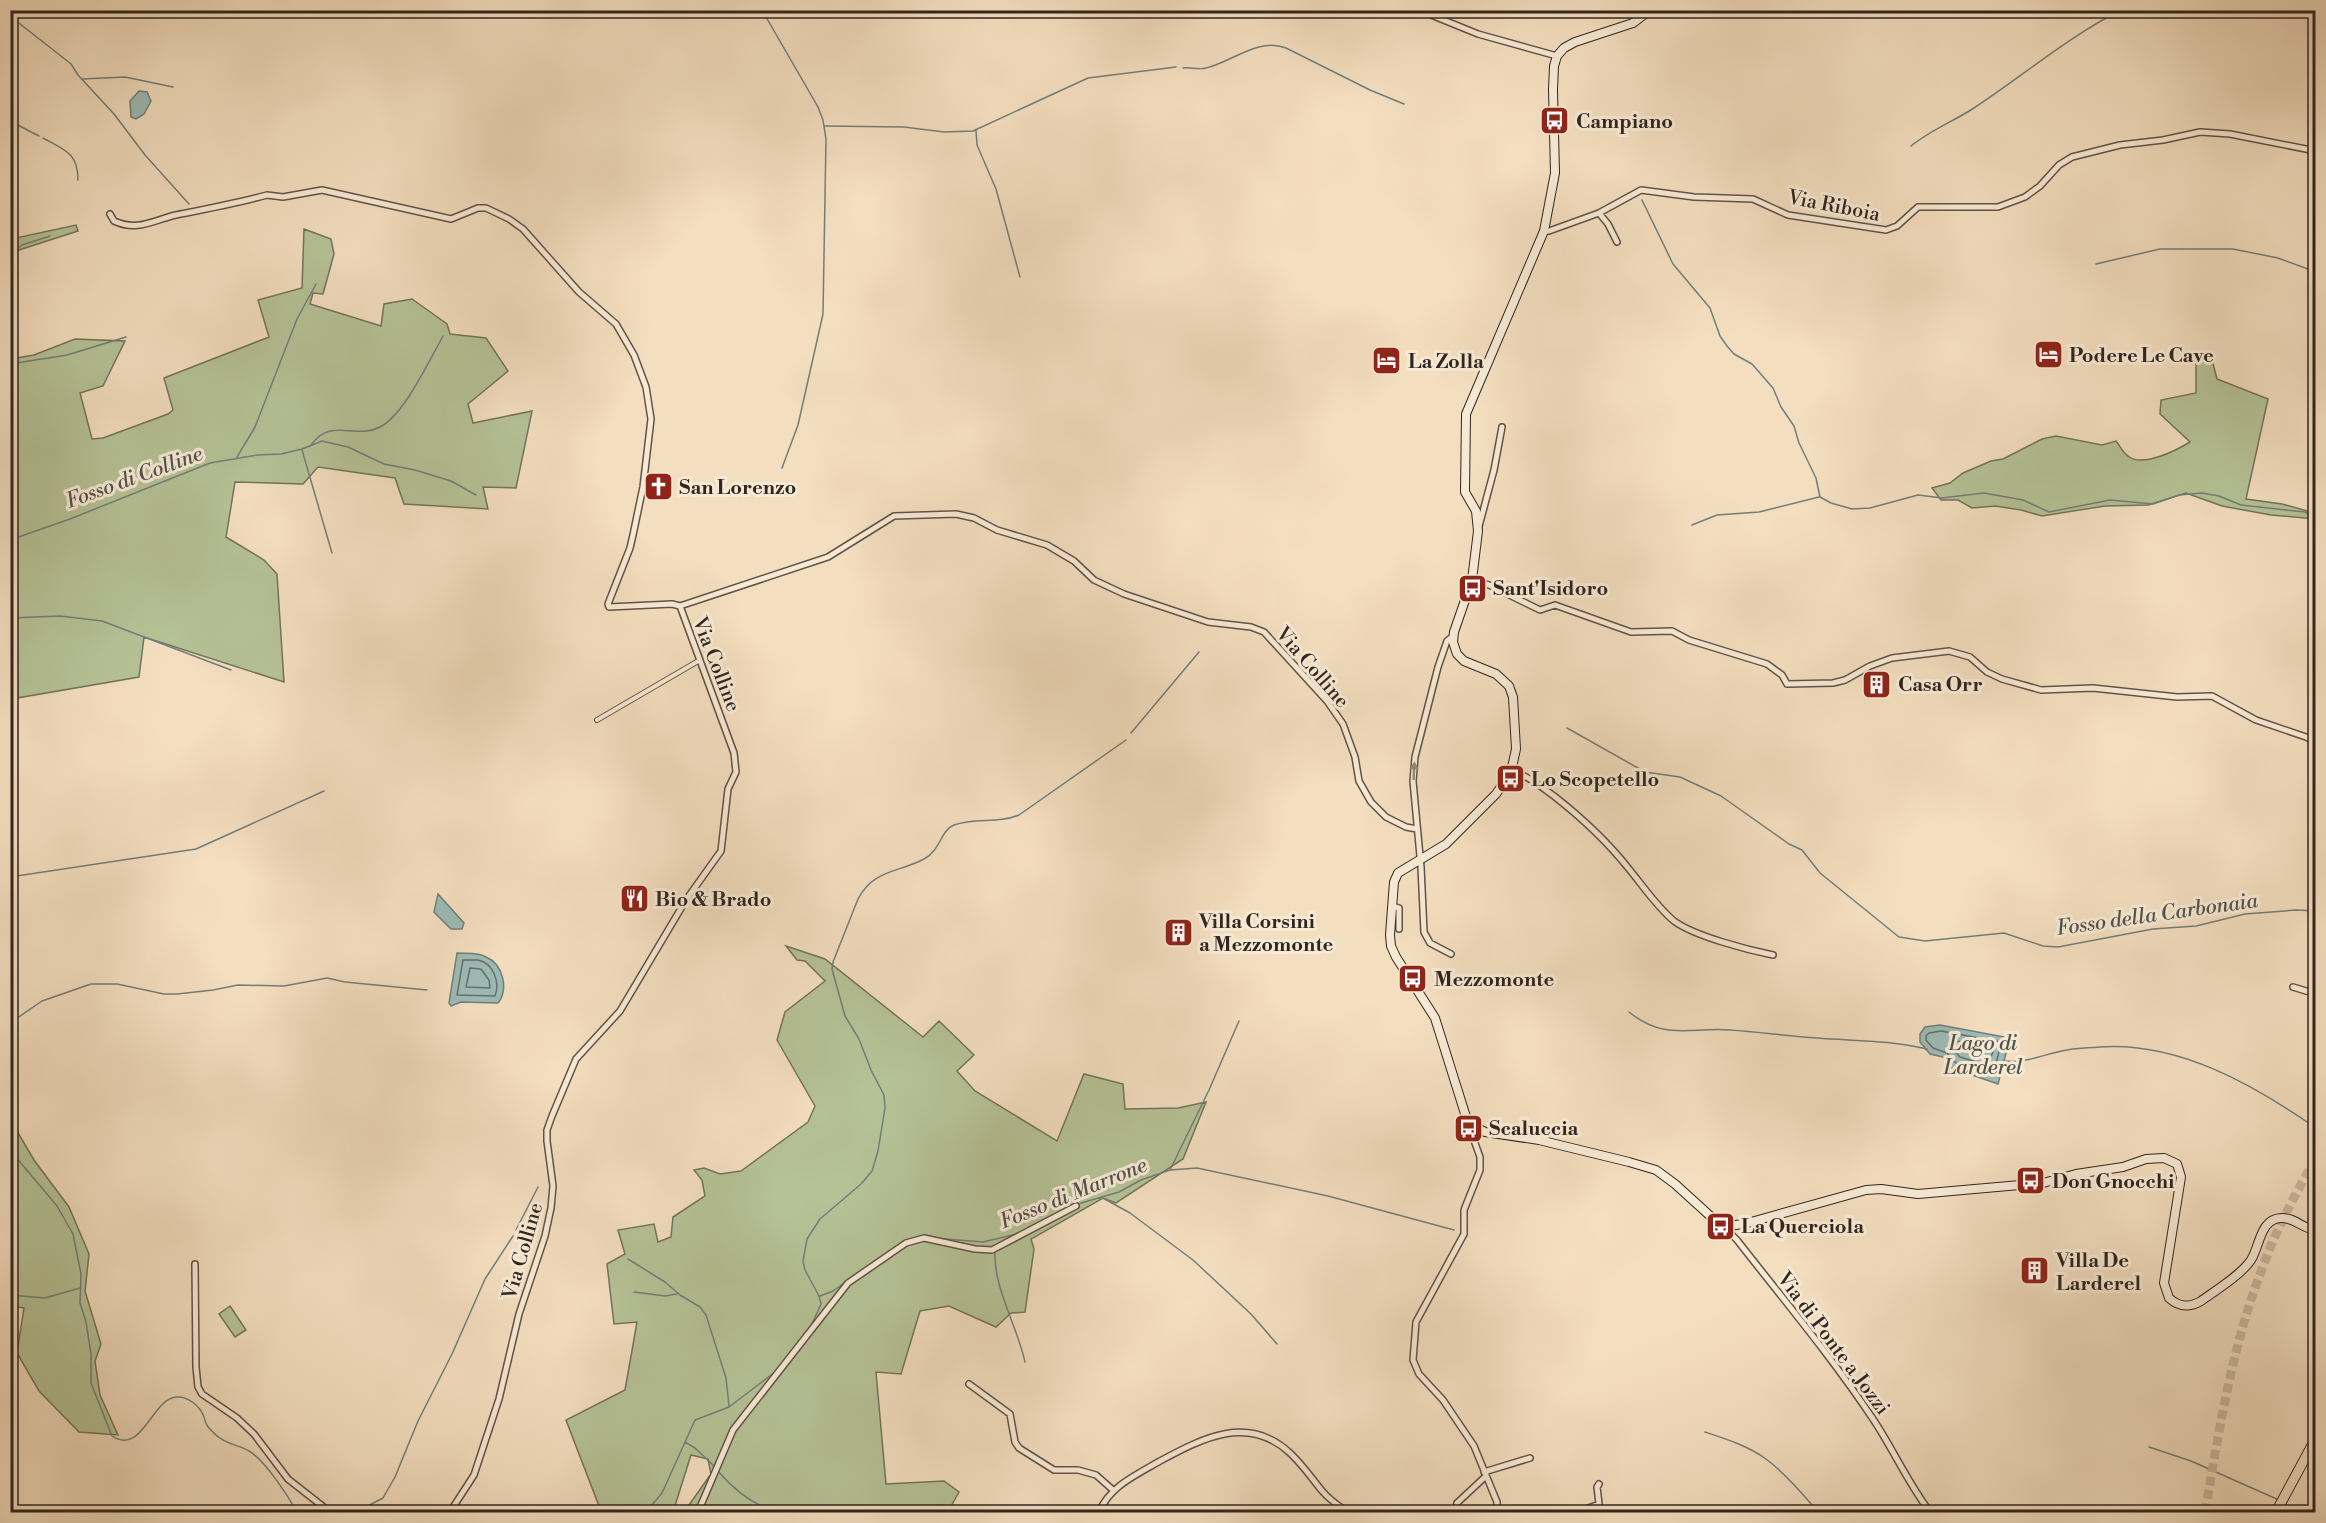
<svg xmlns="http://www.w3.org/2000/svg" width="2326" height="1523" font-family="'Libre Bodoni',serif">
  <rect width="100%" height="100%" fill="#f3debf"/>
  <filter id="stains"><feTurbulence type="fractalNoise" baseFrequency=".00333" numOctaves="4"/><feColorMatrix values="0 0 0 0 .2 0 0 0 0 .09 0 0 0 0 .02 0 0 0 .5 -.17"/></filter>
  <radialGradient id="worn" r=".72"><stop offset=".6" stop-color="#630" stop-opacity="0"/><stop offset="1" stop-color="#630" stop-opacity=".3"/></radialGradient>
  <path fill="#b5c296" stroke="#73745a" stroke-width="1.5" d="M76,225L78,231L19,250L11,258V239Z
    M304,229L331,239L334,254L323,294L313,293L310,304L381,326L384,304L412,299L447,324L450,334L486,338L508,371L468,404L473,423L532,411L516,488L483,487L488,509L404,504L395,478L318,467L303,484L235,482L226,537L264,560L277,574L284,682L144,637L139,677L11,699V359L34,355L75,339L125,341L103,386L80,393L92,439L103,438L168,414L173,410L164,378L269,337L258,300L302,288Z
    M2196,353L2211,356L2217,379L2268,399L2246,499L2282,504L2315,513V519L2271,515L2222,506L2186,493L2148,505L2105,506L2042,516L2021,510L1995,506L1972,508L1958,500H1941L1932,488L1950,483L1963,473L1991,461L2003,459L2042,439L2056,436L2102,445L2116,441C2120,446 2123,453 2128,456C2142,468 2177,450 2190,442L2160,414L2161,400L2196,393Z
    M786,946L825,959L923,1037L939,1021L974,1055L957,1071L975,1091L1057,1141L1084,1074L1123,1084L1125,1109L1178,1108L1206,1102L1183,1159L1116,1203L1103,1198L1031,1239L1034,1249L1025,1312L1011,1313L996,1327L949,1306L920,1311L901,1374L876,1372L886,1484L944,1481L959,1492L950,1508L942,1505L904,1508L899,1512H684L711,1474L708,1459L691,1455L673,1512H599V1506L566,1420L625,1390L637,1322L614,1324L607,1264L625,1254L618,1230L654,1224L658,1242L671,1237L673,1217L705,1196L702,1180L694,1170L704,1168L720,1174L741,1171L808,1122L815,1106L777,1040L785,1012L825,981L805,961L797,960Z
    M10,1062L14,1126L34,1160L69,1207L89,1254L85,1291L101,1344L95,1361L100,1395L118,1435L79,1432L39,1391L17,1353L24,1308L11,1306Z
    M230,1306L246,1330L235,1337L219,1314Z"/>
  <path fill="#9cbbb6" stroke="#717f7a" stroke-width="1.5" d="M139,91L147,92L151,101L144,114L136,119L131,117L130,101Z
    M438,894L464,923L462,929H451L434,912Z
    M457,953C467,954 478,952 486,957C503,964 509,989 498,1003L461,1002L451,1006L449,1003Z
    M1940,1025L2010,1038L1998,1084L1952,1068L1943,1057L1930,1054L1920,1042V1034L1925,1027Z"/>
  <g fill="none" stroke-linecap="round" stroke-linejoin="round">
    <path stroke="#66706a" stroke-width="1.5" d="M463,960C468,960 474,960 478,960C494,963 500,983 495,996L457,995Z
      M470,968L481,969L489,980L490,988L466,987Z
      M1941,1031L2001,1042L1994,1074L1991,1075L1956,1063L1947,1053L1933,1048L1926,1040V1036L1929,1033Z
      M1952,1040L1991,1048L1993,1051L1989,1064L1986,1065L1960,1057L1949,1045Z"/>
    <path stroke="#717f7a" stroke-width="1.5" d="M762,10L818,107L823,120L826,139L823,314L798,425L782,468
      M2294,10L2310,19
      M10,16L71,64L78,75L114,114L145,155L189,204
      M1183,68C1190,67 1199,70 1206,68C1232,62 1258,37 1286,48L1370,90L1404,104
      M82,79L125,77L173,87
      M10,121L39,136
      M825,126L904,127L944,132L973,131L1088,78L1176,67
      M976,130L977,145L996,189L1020,277
      M43,138C65,150 78,153 78,180
      M1911,146C1931,130 1954,121 1974,108C2024,75 2068,37 2121,10
      M1642,200L1673,264L1710,308L1720,336L1727,346L1734,354L1752,364L1773,388L1781,407L1794,426L1799,443L1816,478L1820,497L1831,503L1852,509L1870,508L1918,495L1942,498L1984,493L2023,500L2049,512L2110,500L2153,504L2179,495L2202,493L2219,496L2241,505L2305,512L2316,518
      M10,254L22,245L50,236
      M2096,264L2160,249H2233L2278,258L2316,272
      M10,364L67,355L126,337
      M311,445C331,417 355,440 380,427C404,415 429,361 443,336
      M302,450L332,553
      M237,457L255,427L297,319L316,284
      M1692,525L1717,515L1759,512L1819,497
      M10,540L70,519L210,463L257,455L281,454L302,449L322,441L348,447L384,464L415,470L451,481L476,495
      M10,618L60,616L102,621L231,670
      M1567,728L1645,772L1680,777L1721,796L1789,844L1802,850L1820,873L1899,937L1925,941L2004,933L2043,946L2058,947L2153,929L2196,926L2245,914L2296,910L2316,911
      M1131,733L1199,652
      M10,877L196,849L324,791
      M1629,1012C1665,1041 1689,1027 1730,1030C1759,1032 1788,1036 1817,1038C1855,1041 1889,1040 1927,1049
      M10,1023L42,1001L91,984H117L164,994H177L213,990L238,985L284,986L327,978L345,982L427,990
      M2004,1061C2026,1064 2046,1053 2067,1050C2078,1048 2089,1048 2099,1047C2178,1041 2254,1085 2316,1128
      M10,1145L15,1156L57,1206L73,1234L81,1274L80,1303L86,1322L91,1354V1383L112,1436C142,1456 152,1399 176,1397C188,1396 200,1406 204,1417C205,1419 205,1423 207,1425C208,1428 214,1433 216,1435C225,1444 239,1445 249,1451C265,1460 288,1496 297,1512
      M1170,1170L1209,1090L1239,1021
      M1101,1197L1130,1213L1193,1260L1251,1314L1277,1344
      M1078,1204L1119,1192L1141,1180L1170,1170L1197,1168L1328,1196L1454,1230
      M1029,1227L1060,1212
      M516,1230L538,1187
      M933,1238L983,1242L1017,1234
      M995,1250C993,1288 1017,1325 1025,1362
      M628,1259L665,1282L680,1295L700,1307L706,1315L726,1378L729,1406
      M634,1292L665,1296L677,1294
      M10,1295L45,1298L80,1288
      M820,1296L833,1291L872,1264
      M811,1326L821,1304L819,1296L805,1270L803,1261L807,1239L820,1219L861,1184L872,1171L878,1151L885,1108L884,1095L871,1070L859,1039L845,1016L832,969L833,962L858,899C874,869 898,873 924,859C940,851 941,830 954,825C975,817 998,824 1019,815L1126,740
      M1705,1432C1726,1439 1748,1446 1766,1459C1785,1473 1803,1494 1818,1512
      M685,1442L695,1448L715,1467
      M2149,1447L2191,1461L2279,1500
      M718,1471C734,1490 753,1505 777,1512
      M2285,1504L2302,1512
      M360,1512L362,1509L383,1498L395,1477L418,1421L452,1354L485,1279L513,1236
      M646,1512L662,1493L695,1420L729,1407L775,1372
      M784,1512C806,1506 823,1504 845,1512"/>
    <path stroke="#ccb99f" stroke-width="9" stroke-dasharray="9 4.5" stroke-linecap="butt" d="M2205,1512C2219,1431 2232,1346 2262,1269C2276,1230 2295,1194 2316,1158"/>
    <defs>
      <path id="pedestrian" d="M597,720L700,660"/>
      <path id="minor" d="M1419,10L1478,34L1557,56
        M1599,213L1608,224L1617,242
        M110,214L114,221C138,232 153,220 176,215C206,209 237,203 267,195L283,197L322,190L451,219L478,208H486L509,219L523,229L579,292L616,324L634,355L646,387L651,419L643,487L633,535L630,548L608,604L609,607L672,604L680,606
        M1544,231H1549L1599,213L1641,190L1694,197L1753,199L1788,215L1886,230L1897,226L1918,207H1998L2025,197L2040,186L2059,165L2072,157L2120,145L2163,140L2200,132L2230,134L2316,151
        M1478,530L1494,470L1502,427
        M1472,580L1489,585L1540,610L1555,605L1631,632L1672,631L1689,640L1767,664L1782,675L1787,684L1833,683L1845,680L1870,666L1892,658L1949,651L1970,657L1987,672L2002,679L2041,690L2093,688L2177,697L2212,696L2256,720L2306,737L2316,742
        M1511,772C1528,775 1540,786 1554,796C1582,818 1607,841 1629,869C1643,886 1657,907 1674,921C1694,936 1748,950 1773,955
        M1392,906L1399,908V929
        M1451,954L1430,943L1424,932L1421,867L1413,781L1415,757L1438,667L1447,641L1453,636
        M2293,987L2316,994
        M1472,1125L1470,1129L1480,1157V1170L1464,1210V1234L1416,1322L1413,1360L1419,1374L1443,1400L1474,1446L1497,1502V1512
        M1727,1226L1728,1231L1737,1240C1783,1299 1831,1356 1873,1419C1893,1449 1908,1483 1930,1512
        M195,1264L196,1367L198,1387L202,1394L237,1418L254,1434L288,1479L330,1512
        M969,1384L1010,1414L1015,1442L1019,1448L1054,1470H1078L1096,1475L1113,1490
        M1484,1472L1530,1458
        M1457,1503L1486,1476
        M450,1512L474,1475L499,1399L519,1314L545,1236L551,1208L553,1186L547,1141V1130L552,1116L576,1059L620,1011L686,900L721,851L728,789L736,772L734,753L680,606L828,557L894,516L956,514L974,518L997,530L1047,545L1074,561L1094,580L1124,594L1208,622L1251,627L1264,632L1327,701L1343,724L1355,757L1359,781L1371,802L1386,817L1406,827L1417,829
        M698,1512L733,1430L848,1283L906,1243L924,1238L975,1249L992,1250L1076,1206
        M1099,1512C1110,1486 1136,1475 1160,1461C1203,1438 1248,1414 1290,1453C1303,1465 1312,1479 1323,1492C1330,1500 1339,1506 1347,1512
        M1578,1512L1599,1504L1597,1487L1599,1484"/>
      <path id="secondary" d="M1650,10L1633,23L1575,42L1564,48L1557,56L1554,66L1553,90L1555,173L1544,231L1466,414L1465,492L1476,511L1478,531L1472,580L1454,632L1453,642L1457,654L1464,661L1496,674L1509,686L1513,697L1516,749L1511,772L1496,794L1446,844L1398,873L1394,882L1390,935L1391,946L1396,957L1435,1018L1467,1120L1472,1125L1485,1132L1539,1140L1629,1162L1656,1170L1675,1184L1719,1224L1727,1226L1744,1224L1866,1190L1881,1189L1918,1194L2043,1183L2076,1174L2123,1167L2146,1159L2164,1158L2177,1164L2181,1177L2164,1283L2169,1298C2179,1307 2189,1308 2201,1301C2215,1291 2241,1275 2251,1260C2260,1246 2260,1219 2281,1218C2294,1217 2303,1229 2316,1230"/>
      <path id="motorway" d="M2276,1512L2316,1438"/>
    </defs>
    <use href="#pedestrian" stroke="#625347" stroke-width="6"/>
    <use href="#minor" stroke="#625347" stroke-width="8"/>
    <use href="#secondary" stroke="#31251f" stroke-width="10"/>
    <use href="#motorway" stroke="#31251f" stroke-width="11"/>
    <use href="#pedestrian" stroke="#f7ead5" stroke-width="4"/>
    <use href="#minor" stroke="#f7ead5" stroke-width="5"/>
    <use href="#secondary" stroke="#f7ead5" stroke-width="8"/>
    <use href="#motorway" stroke="#f3debf" stroke-width="9"/>
  </g>
  <defs><path id="oneway-solid" d="M-6-.8H1V-3.2L6.5 0L1 3.2V.8H-6Z" transform="scale(1.5)"/></defs>
  <use fill="#94887a" href="#oneway-solid" transform="translate(1414 771) rotate(-87)"/>
  <defs>
    <symbol id="bus-square" viewBox="-11 -11 22 22"><rect x="-9" y="-9" width="18" height="18" rx="4" fill="#8f2418" stroke="#f7ead5"/><path d="M-5-6H5V4H4V6H2V4H-2V6H-4V4H-5ZM-3.5-4V0h7V-4ZM-3.5 1.2v1.5H-2V1.2ZM2 1.2v1.5H3.5V1.2Z" fill="#fff"/></symbol>
    <symbol id="hotel-square" viewBox="-11 -11 22 22"><rect x="-9" y="-9" width="18" height="18" rx="4" fill="#8f2418" stroke="#f7ead5"/><path d="M-6-4.5h1.5V1H6V5H4.5V3h-9V5H-6ZM-4 0a1.8 1.8 0 1 1 3.6 0ZM.5 0V-2.5h3Q6-2.5 6 0Z" fill="#fff"/></symbol>
    <symbol id="church-square" viewBox="-11 -11 22 22"><rect x="-9" y="-9" width="18" height="18" rx="4" fill="#8f2418" stroke="#f7ead5"/><path d="M-1.2-6h2.4v3.5h3.3v2.4h-3.3V6h-2.4V-.1h-3.3v-2.4h3.3Z" fill="#fff"/></symbol>
    <symbol id="building-square" viewBox="-11 -11 22 22"><rect x="-9" y="-9" width="18" height="18" rx="4" fill="#8f2418" stroke="#f7ead5"/><path d="M-4-6H4V6H1V3H-1V6H-4ZM-2.5-4.3h1.7v1.8h-1.7ZM.8-4.3h1.7v1.8H.8ZM-2.5-1h1.7V.8h-1.7ZM.8-1h1.7V.8H.8Z" fill="#fff"/></symbol>
    <symbol id="restaurant-square" viewBox="-11 -11 22 22"><rect x="-9" y="-9" width="18" height="18" rx="4" fill="#8f2418" stroke="#f7ead5"/><path d="M-5-6h1v4h1v-4h1v4h1v-4h1v5L-1.5 .5V6h-2V.5L-5-1ZM5-6V6H3V1.5H1.5Q1.5-4 5-6Z" fill="#fff"/></symbol>
  </defs>
  <g fill-rule="evenodd">
    <use href="#bus-square" x="1538" y="104" width="33" height="33"/>
    <use href="#hotel-square" x="2032" y="338" width="33" height="33"/>
    <use href="#hotel-square" x="1370" y="344" width="33" height="33"/>
    <use href="#church-square" x="642" y="470" width="33" height="33"/>
    <use href="#bus-square" x="1456" y="572" width="33" height="33"/>
    <use href="#building-square" x="1860" y="668" width="33" height="33"/>
    <use href="#bus-square" x="1494" y="762" width="33" height="33"/>
    <use href="#restaurant-square" x="618" y="882" width="33" height="33"/>
    <use href="#building-square" x="1162" y="916" width="33" height="33"/>
    <use href="#bus-square" x="1396" y="962" width="33" height="33"/>
    <use href="#bus-square" x="1452" y="1112" width="33" height="33"/>
    <use href="#bus-square" x="2014" y="1164" width="33" height="33"/>
    <use href="#bus-square" x="1704" y="1210" width="33" height="33"/>
    <use href="#building-square" x="2018" y="1254" width="33" height="33"/>
  </g>
  <g text-anchor="middle" stroke-width="6" stroke-linejoin="round" paint-order="stroke">
    <g font-size="20" font-weight="bold" fill="#31251f" stroke="#f7ead5" text-anchor="start">
      <text x="1576" y="128">Campiano</text>
      <text x="2069" y="362">Podere Le Cave</text>
      <text x="1408" y="368">La Zolla</text>
      <text x="679" y="494">San Lorenzo</text>
      <text x="1493" y="595">Sant'Isidoro</text>
      <text x="1898" y="691">Casa Orr</text>
      <text x="1531" y="786">Lo Scopetello</text>
      <text x="655" y="906">Bio &amp; Brado</text>
      <text x="1199" y="928">Villa Corsini<tspan x="1199" dy="23">a Mezzomonte</tspan></text>
      <text x="1434" y="986">Mezzomonte</text>
      <text x="1489" y="1135">Scaluccia</text>
      <text x="2052" y="1188">Don Gnocchi</text>
      <text x="1741" y="1233">La Querciola</text>
      <text x="2056" y="1267">Villa De<tspan x="2056" dy="23">Larderel</tspan></text>
    </g>
    <g font-size="20" fill="#31251f" stroke="#f7ead5">
      <text transform="translate(1834 205) rotate(11)" y="7">Via Riboia</text>
      <text transform="translate(717 664) rotate(69)" y="7">Via Colline</text>
      <text transform="translate(1313 667) rotate(49)" y="7">Via Colline</text>
      <text transform="translate(522 1251) rotate(-74)" y="7">Via Colline</text>
      <text transform="translate(1834 1343) rotate(53)" y="7">Via di Ponte a Jozzi</text>
    </g>
    <g font-size="21" font-style="italic" fill="#51524c" stroke="#f7ead5">
      <text transform="translate(134 477) rotate(-20)" y="7">Fosso di Colline</text>
      <text transform="translate(2157 914) rotate(-8)" y="7">Fosso della Carbonaia</text>
      <text x="1983" y="1050">Lago di<tspan x="1983" dy="24">Larderel</tspan></text>
      <text transform="translate(1073 1193) rotate(-22)" y="7">Fosso di Marrone</text>
    </g>
  </g>
  <rect width="2326" height="1523" fill="none" stroke="#f3debf" stroke-width="36"/>
  <rect x="12" y="12" width="2302" height="1499" fill="none" stroke="#31251f" stroke-width="3"/>
  <rect x="18" y="18" width="2290" height="1487" fill="none" stroke="#31251f" stroke-width="1.5"/>
  <rect width="100%" height="100%" filter="url(#stains)"/>
  <rect width="100%" height="100%" fill="url(#worn)"/>
</svg>
